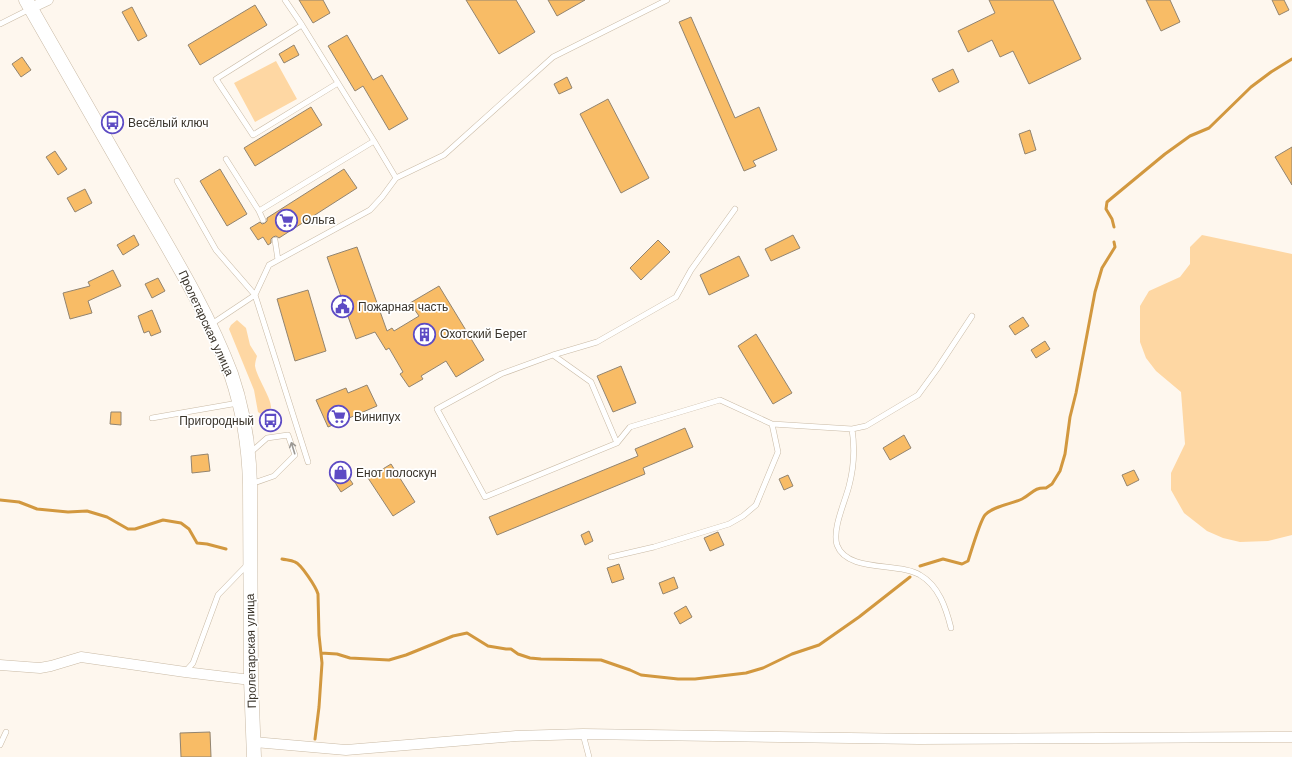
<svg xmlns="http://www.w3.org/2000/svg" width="1292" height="757" font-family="Helvetica,sans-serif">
  <rect width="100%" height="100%" fill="#fef7ee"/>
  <path fill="#fed7a3" d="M276,61L297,99L255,122L234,83Z
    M1202,235L1292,254V535L1268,541L1240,542L1223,538L1207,531L1184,513L1171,490V473L1185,444L1181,392L1156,371L1146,358L1140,342V306L1149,291L1180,277L1190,264V247Z
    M237,320L246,328L250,345L257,356C256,359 255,363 255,366C257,378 272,399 271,408L261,414L258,412L254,390L229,329L231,325Z"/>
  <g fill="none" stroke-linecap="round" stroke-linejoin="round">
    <path stroke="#d2983f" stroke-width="3" d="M1114,227L1112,219L1106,209L1107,202L1113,197L1165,154L1190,136L1209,128L1251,87L1271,72L1292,59
      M0,500L19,502L37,509L68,512L87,511L107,517L128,529H135L163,520L181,523L189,529L197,543L207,544L226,549
      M282,559C286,560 291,560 295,562C301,564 316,587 318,594L319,635L322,663L319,707L315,739
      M920,566L943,559L962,564L968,561C971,552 980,521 985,515C993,506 1012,504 1022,499C1032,494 1034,487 1046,488L1052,484L1060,471L1065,454L1070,417L1076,393L1095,292L1102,268L1115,247L1114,242
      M321,653L337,654L350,658L389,660L406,655L453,636L467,633L488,646L506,649H511L518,654L530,658L541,659L601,660L630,670L641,675L678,679H695L746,673L763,668L792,654L819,645L859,617L910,577"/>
  </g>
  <path fill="#f8bc66" stroke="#928470" d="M299,0H323L330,13L313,23Z
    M466,0H516L535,32L499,54Z
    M548,0H585L557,16Z
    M989,0H1053L1081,59L1029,84L1013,51L1000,57L992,40L968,52L958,31L995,13Z
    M1146,0H1170L1180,22L1161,31Z
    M1272,0H1284L1289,10L1279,15Z
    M255,5L267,25L200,65L188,45Z
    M132,7L147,36L138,41L122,12Z
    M691,17L735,118L759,107L777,150L753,161L756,166L744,171L679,22Z
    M347,35L373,80L382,75L408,119L389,130L363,86L355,91L328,46Z
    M294,45L299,55L284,63L279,54Z
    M22,57L31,70L21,77L12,64Z
    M953,69L959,82L939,92L932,79Z
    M567,77L572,88L559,94L554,84Z
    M608,99L649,178L621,193L580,114Z
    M311,107L322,125L255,166L244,148Z
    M1030,130L1036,150L1025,154L1019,134Z
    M1292,147V185L1275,157Z
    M55,151L67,169L58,175L46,157Z
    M220,169L247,214L227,226L200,181Z
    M344,169L357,188L279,238L276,236L273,237L271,239V243L268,245L263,237L258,240L250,228L260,222L262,224L265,223L267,221V218Z
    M85,189L92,203L75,212L67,198Z
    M134,235L139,245L123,255L117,245Z
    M793,235L800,248L771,261L765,249Z
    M658,240L670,252L641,280L630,268Z
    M357,247L387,331L392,328L394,331L419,316L410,303L439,286L484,360L456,377L446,361L421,376L423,379L409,387L400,374L403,372L389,348L386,350L375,332L356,339L327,257Z
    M739,256L749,276L709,295L700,275Z
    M113,270L121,286L88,301L92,313L70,319L63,293L90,286L88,282Z
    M158,278L165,291L152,298L145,284Z
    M308,290L326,351L295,361L277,299Z
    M152,310L161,332L151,336L149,331L144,333L138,316Z
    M1023,317L1029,326L1015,335L1009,326Z
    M756,334L792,393L773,404L738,346Z
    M1045,341L1050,349L1036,358L1031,350Z
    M621,366L636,403L613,412L597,376Z
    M367,385L377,406L328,427L316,400L346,388L348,393Z
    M111,412H121V425L110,424Z
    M272,415L275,428L266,430L263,417Z
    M685,428L693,447L643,468L645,474L497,535L489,517L638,456L635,449Z
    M904,435L911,448L890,460L883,448Z
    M208,454L210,471L192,473L191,456Z
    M391,464L415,502L393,516L368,478Z
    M342,468L353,484L341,492L331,476Z
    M1134,470L1139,480L1127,486L1122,475Z
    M788,475L793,486L784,490L779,479Z
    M589,531L593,541L585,545L581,535Z
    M718,532L724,545L710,551L704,538Z
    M619,564L624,579L612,583L607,568Z
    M674,577L678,588L663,594L659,583Z
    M686,606L692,617L680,624L674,613Z
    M210,732L211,757H181L180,733Z"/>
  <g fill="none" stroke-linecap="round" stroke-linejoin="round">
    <defs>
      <path id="lane" d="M285,0L302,25L374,141
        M0,24L30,9
        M302,25L216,79L253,135L338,83
        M226,159L259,211
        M177,181L216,250L255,295L308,462
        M263,220L259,211L374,141L396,178
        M275,240L278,260
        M210,325L255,295L269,265L370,210L382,197L396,178L444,155L553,57L667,0
        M553,355L597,342L676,297L691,270L735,209
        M152,418L238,403
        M852,429L866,426L918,395L937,369L972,316
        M617,443L591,382L553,355L501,374L437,409L485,497L617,443L630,427L720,400L772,424L852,429C855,448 854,467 849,486C845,502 832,529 837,545C847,573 900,562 920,575C939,586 946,608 951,628
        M250,453L267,438L288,435L295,455L274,476L251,484
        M611,557L654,547L729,524L743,516L756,505L778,452L772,424
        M185,672L193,663L218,595L247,565
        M583,734L589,757
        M0,745L6,732"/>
      <path id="street" d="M31,8L48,0
        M0,665L40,668L51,666L81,657L185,672L251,680
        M253,742L346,750L516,736L583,734L919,739L1292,737"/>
      <path id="secondary" d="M26,0C63,64 100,128 136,192C170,251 207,310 231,374C243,409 249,448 250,484L251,680L254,757"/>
    </defs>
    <use href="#lane" stroke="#c9baa5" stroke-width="6"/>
    <use href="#street" stroke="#c9baa5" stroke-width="11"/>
    <use href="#secondary" stroke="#c9baa5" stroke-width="15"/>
    <use href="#lane" stroke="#fff" stroke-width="5"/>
    <use href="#street" stroke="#fff" stroke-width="10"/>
    <use href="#secondary" stroke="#fff" stroke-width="14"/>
  </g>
  <defs><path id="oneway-shaft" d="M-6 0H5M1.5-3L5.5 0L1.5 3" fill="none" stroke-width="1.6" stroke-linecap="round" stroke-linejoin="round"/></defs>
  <use stroke="#9c9994" href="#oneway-shaft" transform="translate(293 448) rotate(-107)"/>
  <defs>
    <symbol id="bus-ring" viewBox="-11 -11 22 22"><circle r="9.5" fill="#fff" stroke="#5d4bc4" stroke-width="1.5"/><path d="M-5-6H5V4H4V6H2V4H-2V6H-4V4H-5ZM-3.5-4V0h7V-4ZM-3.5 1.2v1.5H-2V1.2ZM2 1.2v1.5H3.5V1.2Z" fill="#5d4bc4"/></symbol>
    <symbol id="supermarket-ring" viewBox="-11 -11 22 22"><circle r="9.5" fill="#fff" stroke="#5d4bc4" stroke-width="1.5"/><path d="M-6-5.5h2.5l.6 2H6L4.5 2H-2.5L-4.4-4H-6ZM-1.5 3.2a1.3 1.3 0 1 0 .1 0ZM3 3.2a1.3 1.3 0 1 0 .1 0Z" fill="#5d4bc4"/></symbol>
    <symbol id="civic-ring" viewBox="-11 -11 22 22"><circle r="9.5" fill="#fff" stroke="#5d4bc4" stroke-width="1.5"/><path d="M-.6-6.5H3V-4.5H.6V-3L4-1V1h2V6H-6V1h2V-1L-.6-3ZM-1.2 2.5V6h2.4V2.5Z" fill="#5d4bc4"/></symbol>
    <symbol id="building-ring" viewBox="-11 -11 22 22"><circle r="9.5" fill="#fff" stroke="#5d4bc4" stroke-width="1.5"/><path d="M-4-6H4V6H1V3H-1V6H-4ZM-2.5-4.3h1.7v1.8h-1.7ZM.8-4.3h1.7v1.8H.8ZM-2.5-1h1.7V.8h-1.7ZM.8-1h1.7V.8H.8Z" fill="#5d4bc4"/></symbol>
    <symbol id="shop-ring" viewBox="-11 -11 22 22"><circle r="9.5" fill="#fff" stroke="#5d4bc4" stroke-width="1.5"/><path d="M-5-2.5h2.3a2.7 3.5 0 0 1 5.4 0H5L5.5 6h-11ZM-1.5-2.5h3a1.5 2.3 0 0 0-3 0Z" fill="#5d4bc4"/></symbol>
  </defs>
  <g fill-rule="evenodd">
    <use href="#bus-ring" x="100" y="110" width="25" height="25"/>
    <use href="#supermarket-ring" x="274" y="208" width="25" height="25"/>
    <use href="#civic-ring" x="330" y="294" width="25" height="25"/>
    <use href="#building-ring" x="412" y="322" width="25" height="25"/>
    <use href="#supermarket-ring" x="326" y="404" width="25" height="25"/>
    <use href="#bus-ring" x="258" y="408" width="25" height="25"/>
    <use href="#shop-ring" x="328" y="460" width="25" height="25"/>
  </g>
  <g text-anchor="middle" stroke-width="3.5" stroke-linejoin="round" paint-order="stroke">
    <g font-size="12" fill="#39332a" stroke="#fff" text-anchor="start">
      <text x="128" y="127">Весёлый ключ</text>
      <text x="302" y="224">Ольга</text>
      <text x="358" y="311">Пожарная часть</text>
      <text x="440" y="338">Охотский Берег</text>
      <text x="354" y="421">Винипух</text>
      <text x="254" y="425" text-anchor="end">Пригородный</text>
      <text x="356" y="477">Енот полоскун</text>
    </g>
    <g font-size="12" fill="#39332a" stroke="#fff">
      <text transform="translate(206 323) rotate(65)" y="4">Пролетарская улица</text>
      <text transform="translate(251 651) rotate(-91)" y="4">Пролетарская улица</text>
    </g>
  </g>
</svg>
